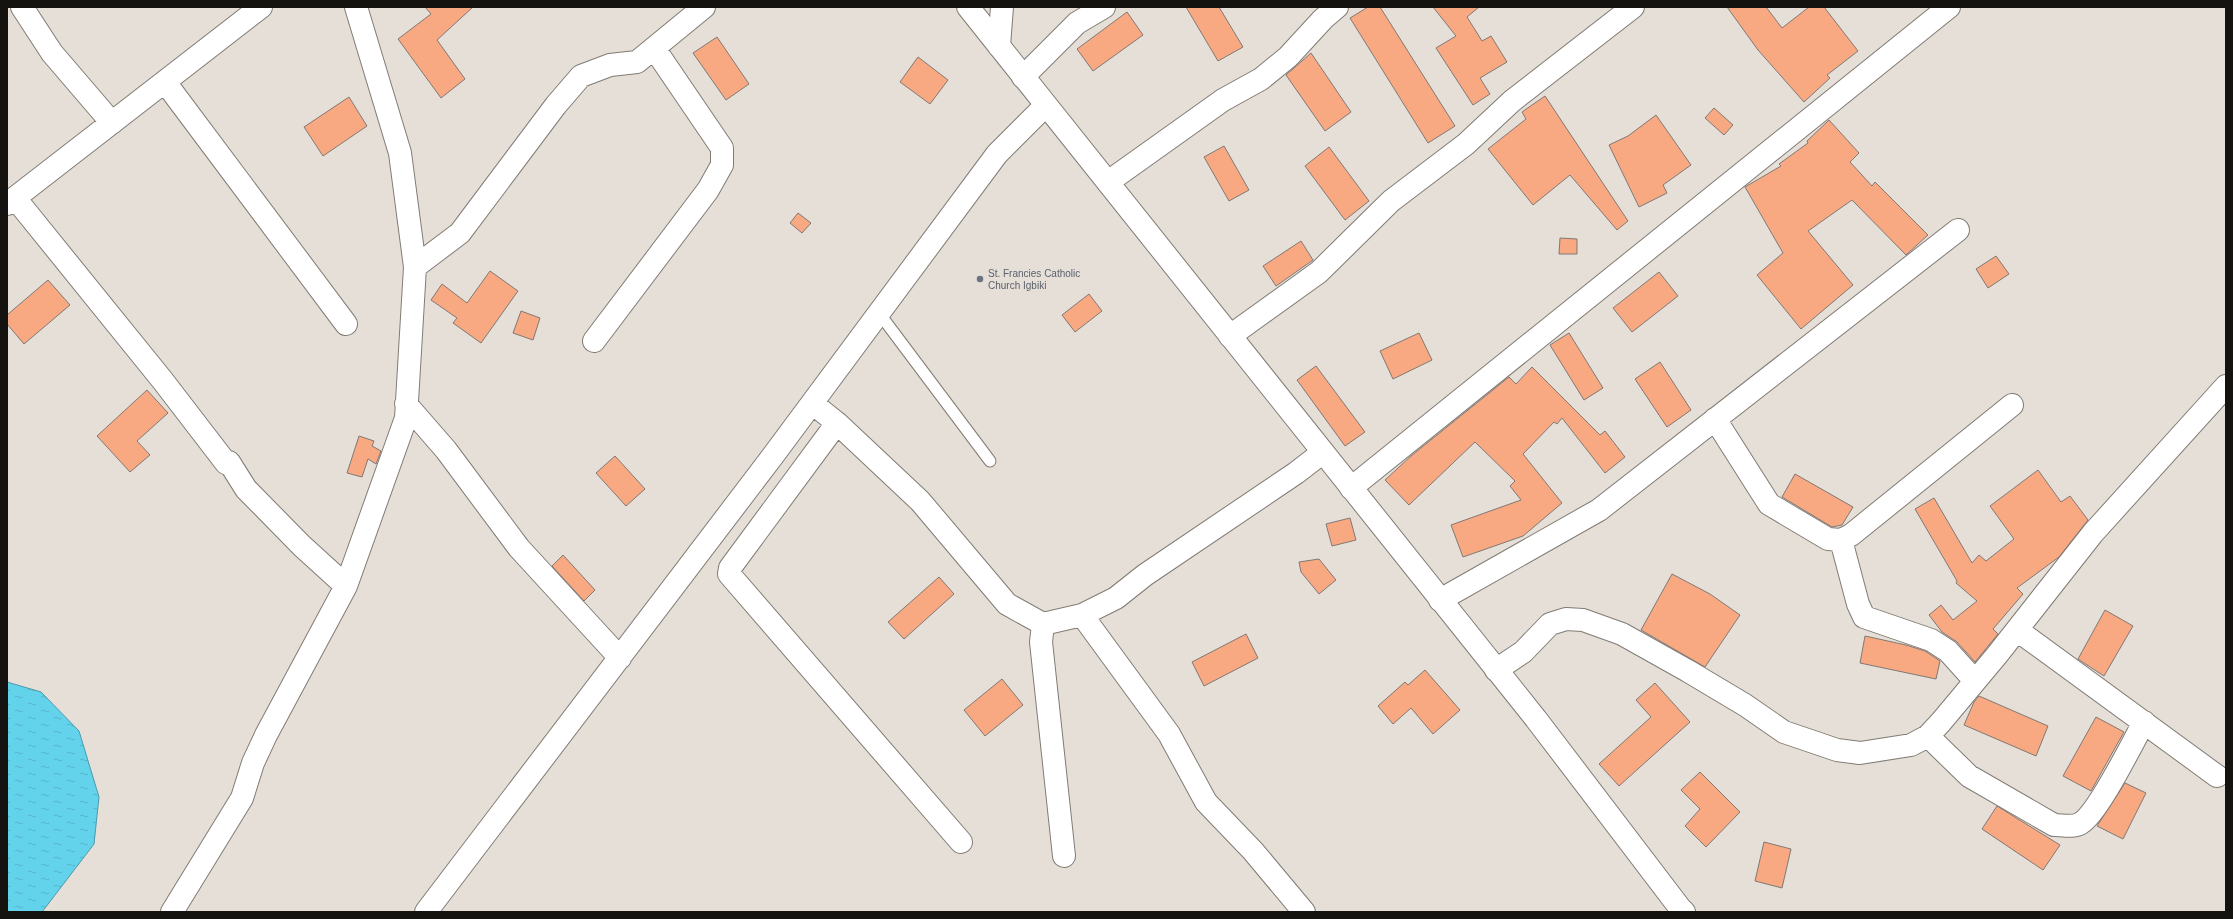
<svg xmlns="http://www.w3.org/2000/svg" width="2233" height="919" font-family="Arial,sans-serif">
  <defs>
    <pattern id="water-ripples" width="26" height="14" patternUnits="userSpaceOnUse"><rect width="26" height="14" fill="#63d3ec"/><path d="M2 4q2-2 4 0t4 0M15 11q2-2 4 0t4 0" fill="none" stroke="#55b4c9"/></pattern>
  </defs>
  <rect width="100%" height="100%" fill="#e5dfd7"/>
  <path fill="url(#water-ripples)" stroke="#4c99aa" d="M7,682L41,692L79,731L99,797L94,844L42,912H7Z"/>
  <path fill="#f8a982" stroke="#817874" d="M425,7H473L437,40L465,79L441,98L398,39L431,14Z
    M1186,7H1219L1243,47L1218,61Z
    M1368,7H1380L1455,126L1428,143L1350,18Z
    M1433,7H1479L1467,17L1482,41L1491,36L1507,62L1480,78L1490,94L1473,105L1436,48L1456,36Z
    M1727,7H1766L1782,28L1809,7H1824L1858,51L1827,75L1830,78L1804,102L1758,50Z
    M1127,12L1143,35L1093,71L1077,49Z
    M717,37L749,84L726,100L693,53Z
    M1311,53L1351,112L1325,131L1286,75Z
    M918,57L948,80L930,104L900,82Z
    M1545,96L1628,221L1617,230L1570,175L1533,205L1488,149L1526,119L1522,112Z
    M349,97L367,126L323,156L304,127Z
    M1714,108L1733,125L1724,135L1705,118Z
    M1656,115L1691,165L1663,185L1667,193L1639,207L1609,145L1628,136Z
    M1829,120L1859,153L1850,162L1872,186L1875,182L1928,235L1906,255L1852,200L1808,231L1853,285L1801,329L1757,275L1783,253L1745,187L1781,166L1779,164L1808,143L1807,141Z
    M1224,146L1249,190L1229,201L1204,157Z
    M1329,147L1369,201L1345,220L1305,166Z
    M798,213L811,223L802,233L790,223Z
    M1560,238L1577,239V254H1559Z
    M1301,241L1313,260L1276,286L1263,266Z
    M1996,256L2009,274L1988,288L1976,269Z
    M490,271L518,291L481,343L453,323L457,318L431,300L442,284L467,303Z
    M1659,272L1678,296L1632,332L1613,308Z
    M48,280L70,305L24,344L7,324V315Z
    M1089,294L1102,311L1075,332L1062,315Z
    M521,311L540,318L533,340L513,333Z
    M1419,333L1432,360L1393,379L1380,351Z
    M1569,333L1603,388L1584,400L1550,345Z
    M1660,362L1691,410L1667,427L1635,379Z
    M1316,366L1365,432L1345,446L1297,380Z
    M1532,367L1600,435L1605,431L1625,457L1605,473L1562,418L1557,424L1554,422L1523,454L1562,503L1523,536L1463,557L1451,525L1521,500L1510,486L1515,481L1475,442L1409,505L1385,480L1411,456L1509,377L1516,384Z
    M147,390L168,413L137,441L150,455L130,472L97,436Z
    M359,436L374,441L372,446L381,451L376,464L368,459L362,477L347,473Z
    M615,456L645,489L626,506L596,473Z
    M2038,470L2061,502L2070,496L2088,520L2059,557L2017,588L2023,594L1993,629L1998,634L1975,662L1957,642L1942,632L1929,615L1941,605L1953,620L1977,601L1956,583L1957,581L1915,509L1934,498L1972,563L1979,555L1986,561L2014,539L1990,506Z
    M1795,474L1853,507L1842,525L1832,527L1782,497Z
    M1350,518L1356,540L1332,546L1326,524Z
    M563,555L595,590L584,601L552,566Z
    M1319,559L1336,580L1319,594L1301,572L1299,562Z
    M1672,574L1710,594L1740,615L1705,667L1641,630Z
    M939,577L954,594L904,639L888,622Z
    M2105,610L2133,626L2104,676L2078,659Z
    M1246,634L1258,658L1204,686L1192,662Z
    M1865,636L1906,645L1925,651L1940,661L1936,679L1860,663Z
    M1425,670L1460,710L1433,734L1411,708L1393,724L1378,706L1405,682L1408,685Z
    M1002,679L1023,705L985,736L964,710Z
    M1655,683L1690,722L1619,786L1599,764L1651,717L1636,700Z
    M1979,696L2048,726L2036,756L1964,725L1974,702Z
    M2096,717L2124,732L2091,791L2063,776Z
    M1700,772L1740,812L1706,847L1685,826L1700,809L1681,790Z
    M2125,783L2146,793L2123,839L2097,826Z
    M1997,806L2060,845L2043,870L1982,829Z
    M1764,842L1791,849L1782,888L1755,881Z"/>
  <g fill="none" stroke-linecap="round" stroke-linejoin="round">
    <defs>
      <path id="service" d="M879,313L990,461"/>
      <path id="minor" d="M22,7L52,53L112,123
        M999,46L1002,7
        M1023,77L1077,23L1104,7
        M165,82L346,324
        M1108,182L1223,100L1261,79L1288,57L1323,19L1337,7
        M15,198L163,381L226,463L229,462L246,489L302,546L346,586L266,735L253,763L242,798L172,912
        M7,204L261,7
        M415,267L460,233L556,105L581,76L610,65L637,62L704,7
        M1230,336L1319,272L1391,201L1466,144L1512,101L1633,7
        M594,341L708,190L722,165V148L654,48
        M812,403L837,423L920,501L1007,604L1043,624L1082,615L1116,598L1145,575L1296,473L1322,453
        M406,404L446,450L519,548L620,658
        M1715,419L1769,504L1828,539L1841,540L1851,535L2012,405
        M837,423L730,568L729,574L961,842
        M1351,488L1949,7
        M1841,540L1858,604L1864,617L1931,640L1948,651L1975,681
        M346,586L406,418L415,267L400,153L356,7
        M1440,600L1599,510L1958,230
        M1082,615L1169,734L1206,802L1253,851L1304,912
        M1043,624L1041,642L1064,856
        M2017,630L2217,776
        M1496,670L1523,652L1550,624L1566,619L1583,620L1622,634L1688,671L1745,705L1784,732L1837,750L1860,753L1911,745L1928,736L1941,722L1997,655L2093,533L2226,386
        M1928,736L1969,776L2054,825C2062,825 2074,828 2081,823C2098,813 2133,742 2144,722
        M426,912L772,457L997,154L1045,106"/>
      <path id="tertiary" d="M968,7L1536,719L1683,912"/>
      <path id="secondary" d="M1683,911L1684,912"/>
    </defs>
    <use href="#service" stroke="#817b74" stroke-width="13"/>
    <use href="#minor" stroke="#817b74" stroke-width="24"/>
    <use href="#tertiary" stroke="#817b74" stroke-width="24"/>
    <use href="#secondary" stroke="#817b74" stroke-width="24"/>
    <use href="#service" stroke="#fff" stroke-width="11"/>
    <use href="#minor" stroke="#fff" stroke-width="22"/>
    <use href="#tertiary" stroke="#fff" stroke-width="22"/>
    <use href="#secondary" stroke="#fff" stroke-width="22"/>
  </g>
  <circle fill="#6b7280" stroke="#e5dfd7" stroke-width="1.5" cx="980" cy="279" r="4"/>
  <g text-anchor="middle" stroke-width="3" stroke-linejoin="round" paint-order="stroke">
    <g font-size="10" fill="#5b616d" stroke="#e5dfd7" text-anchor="start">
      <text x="988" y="277">St. Francies Catholic<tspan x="988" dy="12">Church Igbiki</tspan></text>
    </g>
  </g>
  <rect width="2233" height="919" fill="none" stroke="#151310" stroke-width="16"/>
</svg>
